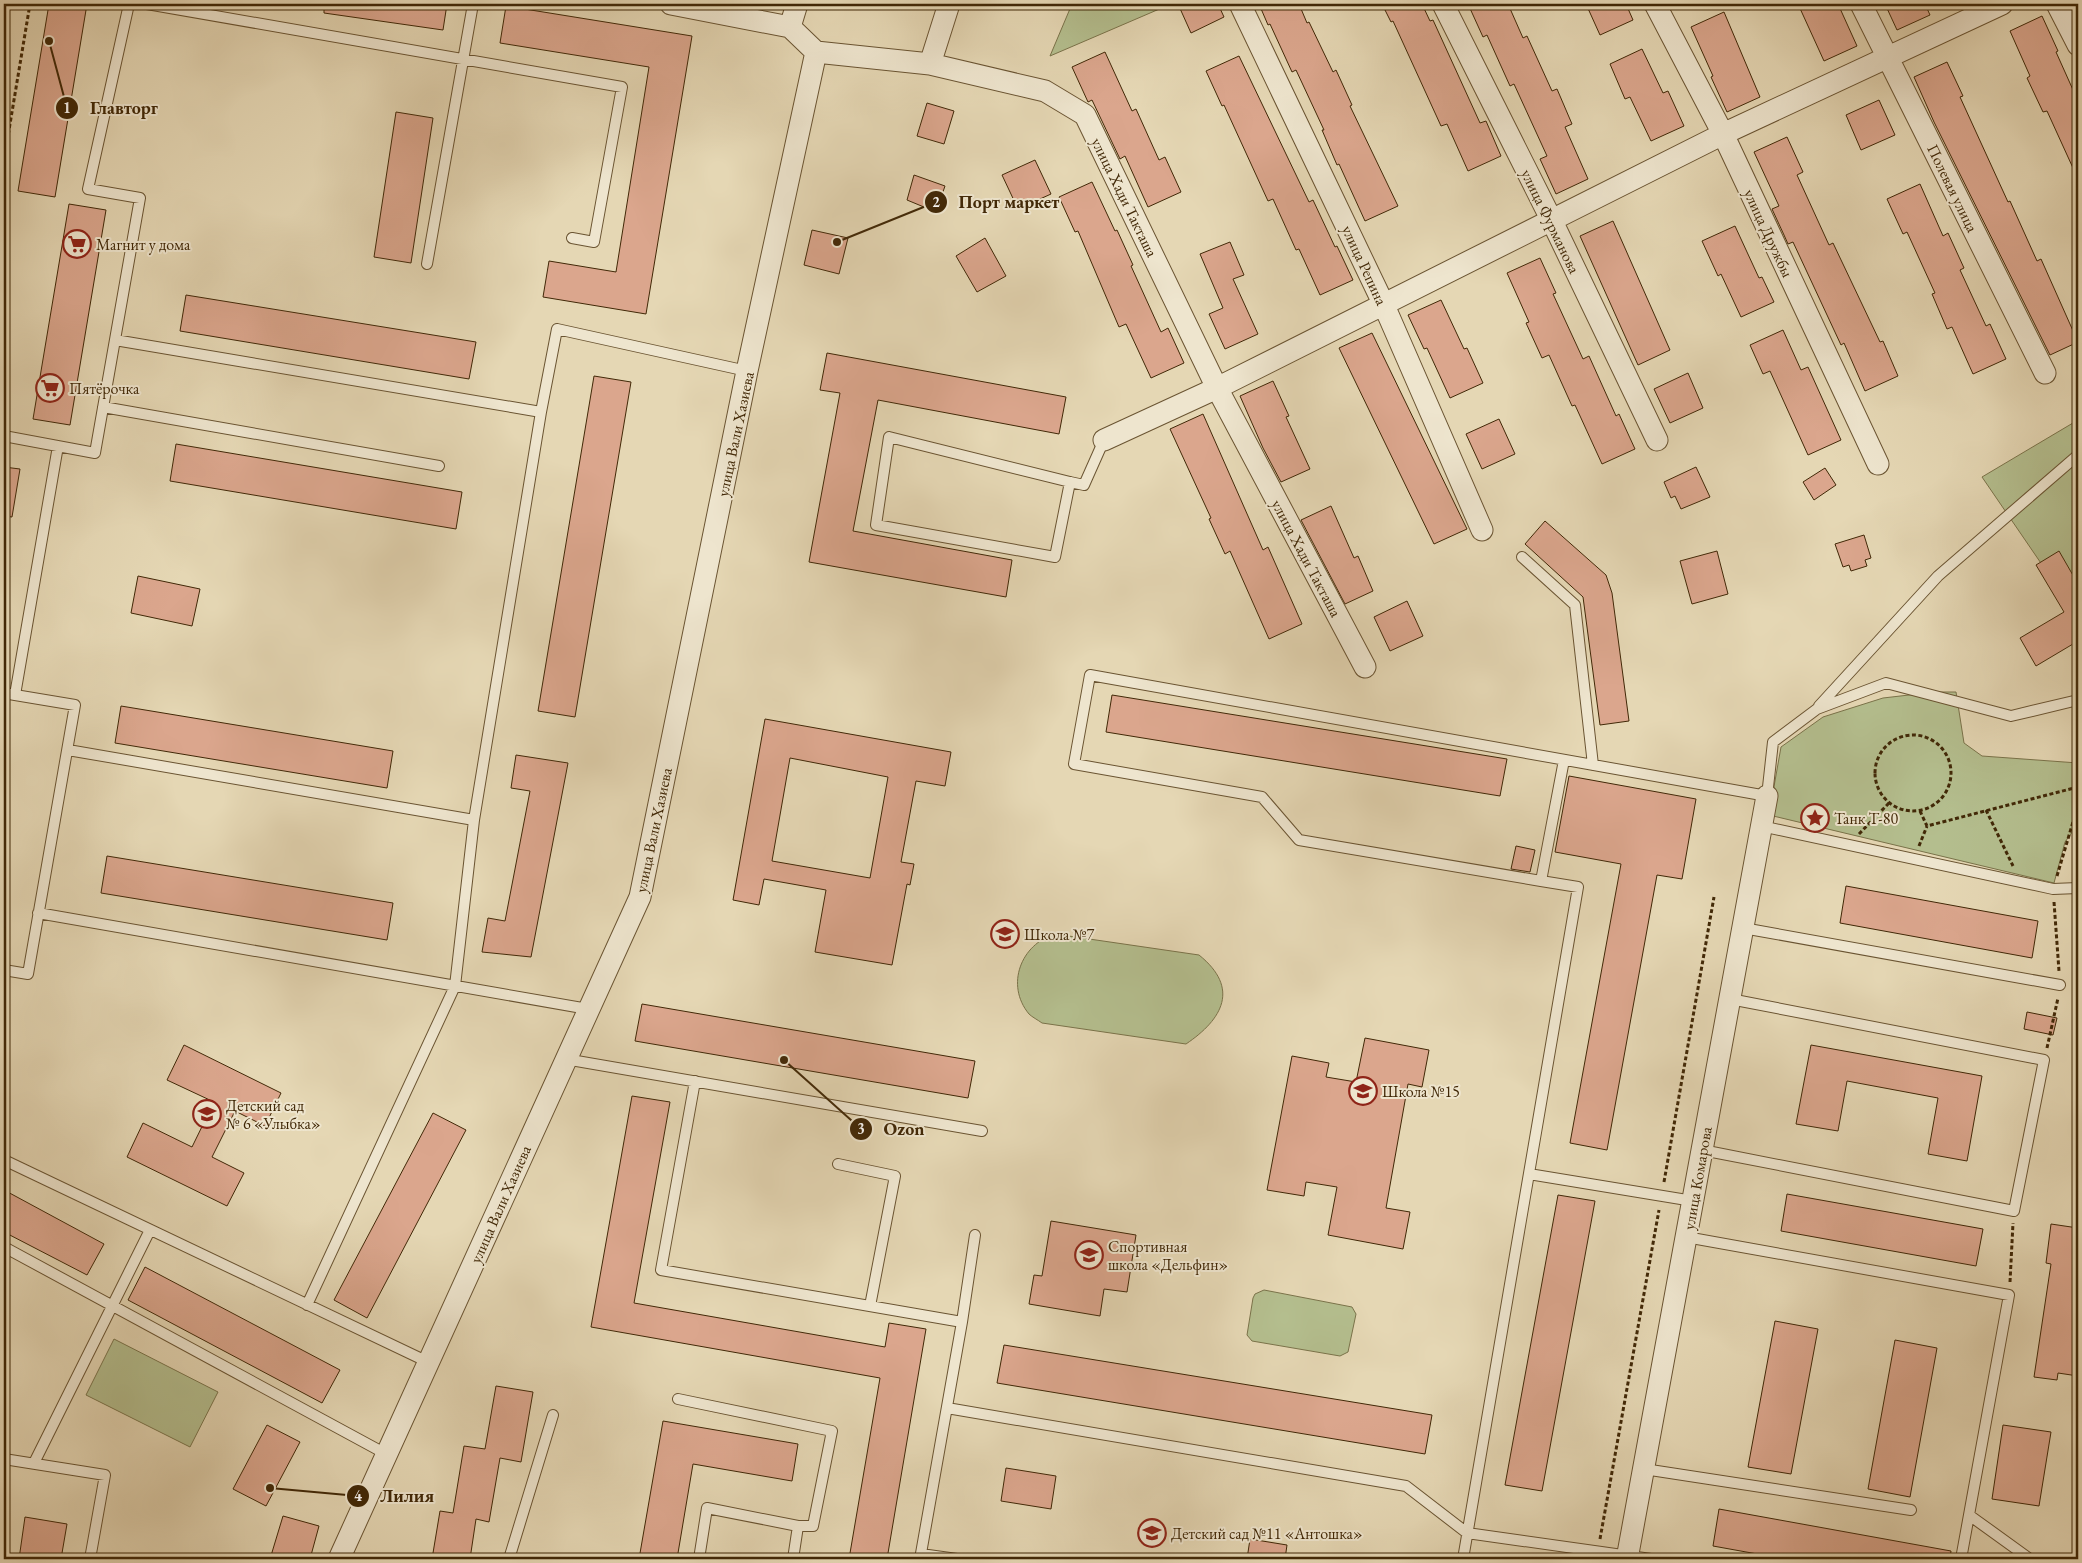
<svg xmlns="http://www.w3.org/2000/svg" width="2082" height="1563" font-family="'EB Garamond',serif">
  <rect width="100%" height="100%" fill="#e5d7b4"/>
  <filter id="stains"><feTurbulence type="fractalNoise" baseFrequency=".004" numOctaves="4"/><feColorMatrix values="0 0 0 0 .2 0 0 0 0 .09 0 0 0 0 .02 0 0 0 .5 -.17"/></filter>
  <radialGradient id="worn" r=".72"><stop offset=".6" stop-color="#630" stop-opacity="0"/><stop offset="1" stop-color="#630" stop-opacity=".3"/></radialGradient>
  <path fill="#b4be8e" stroke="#7a734a" d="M1072,4H1171L1050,56Z
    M2078,420V598L2047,572L1982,477Z
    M1935,692H1956L1964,743L1982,756L2078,763V824L2065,842L2054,883L1769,815L1781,747L1823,717L1883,698Z
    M1055,934L1199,955C1240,988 1223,1019 1186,1044L1042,1023C1038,1020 1032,1017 1029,1014C1005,985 1021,944 1055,934Z
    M1264,1290L1352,1307L1356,1314L1348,1352L1340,1356L1252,1341L1247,1335L1253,1298L1255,1294Z
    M114,1339L218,1392L190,1447L86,1395Z"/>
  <path fill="#dba68d" stroke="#412807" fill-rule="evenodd" d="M49,4H87L55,197L18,191Z
    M324,4H447L443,30L324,13Z
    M1178,4H1218L1224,17L1191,33Z
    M1259,4H1299L1307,23L1309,22L1333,72L1336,70L1352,105L1350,106L1398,206L1365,221L1339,164L1337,165L1322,130H1324L1296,70L1292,72L1270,24L1268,25Z
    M1382,4H1422L1430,21L1433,20L1480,123L1486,121L1501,156L1468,171L1447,124L1441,126L1393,21L1391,22Z
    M1468,4H1508L1523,38L1527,36L1552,91L1557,89L1572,124L1565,127L1588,179L1556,194L1540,159L1547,156L1514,84L1510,86L1487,35L1483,37Z
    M1586,4H1626L1633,20L1600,35Z
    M1798,4H1838L1857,46L1824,61Z
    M1885,4H1925L1930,15L1897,30Z
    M506,6L692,36L646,314L543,297L549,261L616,272L649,67L500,43Z
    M1724,12L1760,97L1727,112L1711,77L1713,76L1691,27Z
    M2042,16L2058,51L2056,52L2078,101V179L2047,111L2043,112L2027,78L2030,76L2010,31Z
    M1642,49L1663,93L1668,91L1684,126L1651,141L1630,97L1625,99L1610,64Z
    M1105,52L1132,111L1136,109L1159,160L1165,157L1181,192L1148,207L1125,156L1120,159L1092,100L1088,102L1072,67Z
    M1239,56L1309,202L1313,200L1335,247L1337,246L1353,280L1320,295L1299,249L1296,250L1273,199L1268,201L1224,105L1222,106L1206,71Z
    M1947,62L1963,96L1960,97L2008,202L2010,201L2037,261L2041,259L2078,342L2050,355L1934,122L1914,77Z
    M1879,100L1895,135L1861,150L1846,115Z
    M927,103L954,111L944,144L917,136Z
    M396,112L433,118L411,263L374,257Z
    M1787,137L1803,172L1797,175L1829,245L1833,243L1880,342L1883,341L1898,376L1865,391L1844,343L1841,345L1793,242L1788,244L1784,235L1772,209L1779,206L1754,152Z
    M1035,160L1051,194L1018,209L1002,175Z
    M914,175L945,186L936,212L907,200Z
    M1092,182L1115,231L1117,230L1133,265L1131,266L1161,332L1168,328L1184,363L1151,378L1126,324L1119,327L1078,231L1075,232L1059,197Z
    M1920,184L1943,236L1948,233L1964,268L1960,270L1986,326L1990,324L2006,359L1973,374L1952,327L1947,329L1932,294L1935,293L1907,232L1903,234L1887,199Z
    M69,204L106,210L70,425L33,419Z
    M1613,221L1670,350L1638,365L1580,236Z
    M1735,226L1759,278L1762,277L1774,302L1741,317L1721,274L1718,276L1702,241Z
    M812,230L848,238L839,274L804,265Z
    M985,238L1006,276L977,292L956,256Z
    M1230,242L1244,275L1233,279L1258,334L1225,349L1209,314L1223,308L1200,254Z
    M1540,258L1556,293L1553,294L1583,359L1589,356L1616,416L1619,414L1635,449L1602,464L1575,405L1572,406L1549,355L1542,358L1526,323L1529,322L1507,273Z
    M186,295L476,342L469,379L180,331Z
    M1441,300L1464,349L1467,348L1483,383L1450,398L1427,348L1424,349L1408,315Z
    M1783,330L1801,370L1808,367L1841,440L1808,455L1770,371L1763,374L1750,345Z
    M1372,333L1467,529L1434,544L1339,348Z
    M827,353L1066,397L1059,434L878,400L853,531L1012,560L1006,597L809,562L840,393L820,390Z
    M1688,373L1703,408L1670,423L1654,389Z
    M594,376L631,382L575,717L538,711Z
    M1273,381L1289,416L1286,417L1310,469L1281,482L1263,448L1240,396Z
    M1203,414L1263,550L1268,547L1302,624L1269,639L1230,551L1225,554L1209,519L1211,518L1170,429Z
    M1499,419L1515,454L1482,469L1466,434Z
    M176,444L462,492L456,529L170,481Z
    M4,467L20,469L12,517L4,516Z
    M1696,467L1710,497L1681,509L1675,496L1671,498L1664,482Z
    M1825,468L1836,485L1814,500L1803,482Z
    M1331,506L1354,558L1358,556L1373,591L1345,604L1301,520Z
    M1545,521L1606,575L1612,593L1629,721L1600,725L1583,597L1525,544Z
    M1864,535L1871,558L1865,560L1867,566L1851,571L1849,565L1843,567L1835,544Z
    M1717,551L1728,594L1692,604L1680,561Z
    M2059,551L2078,584V641L2036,666L2020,638L2064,612L2036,565Z
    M138,576L200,589L192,626L131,613Z
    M1407,601L1423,636L1390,651L1374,617Z
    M1112,695L1507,759L1500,796L1106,732Z
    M121,706L393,751L387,788L115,743Z
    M765,719L951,752L945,786L916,781L901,862L914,864L910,885L907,884L892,965L815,952L826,890L764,879L759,905L733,900ZM790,758L888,777L870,878L772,861Z
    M516,755L568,763L531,957L482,952L488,918L505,921L530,791L511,788Z
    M1569,776L1696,799L1682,879L1657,875L1607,1150L1570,1143L1621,864L1555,852Z
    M1516,846L1535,850L1530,872L1511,869Z
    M107,856L393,903L387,940L101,893Z
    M1846,886L2038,921L2032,958L1840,923Z
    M642,1004L975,1061L968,1098L635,1041Z
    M2027,1012L2057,1018L2053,1035L2024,1029Z
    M1365,1038L1429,1050L1422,1087L1408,1084L1386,1208L1410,1212L1403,1249L1328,1235L1337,1187L1306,1182L1304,1196L1267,1190L1292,1056L1329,1063L1326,1077L1356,1082Z
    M184,1045L281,1093L265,1126L235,1111L212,1157L244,1173L227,1206L127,1157L143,1123L192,1147L214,1102L167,1080Z
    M1811,1045L1982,1076L1967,1161L1928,1154L1938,1098L1847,1081L1838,1131L1796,1124Z
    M632,1096L670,1102L634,1303L885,1347L889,1323L926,1329L887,1559H849L880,1378L591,1327Z
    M433,1113L466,1130L367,1318L334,1300Z
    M4,1190L104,1244L87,1275L4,1232Z
    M1787,1194L1983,1229L1976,1266L1781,1231Z
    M1558,1195L1595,1201L1542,1491L1505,1485Z
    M1051,1221L1136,1235L1127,1292L1104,1289L1100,1316L1029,1304L1034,1275L1042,1276Z
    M2051,1224L2078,1228V1376L2058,1373L2057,1380L2034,1377L2051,1264L2046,1263Z
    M145,1267L340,1370L322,1403L128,1300Z
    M1775,1321L1818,1329L1791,1474L1748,1467Z
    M1895,1340L1937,1348L1910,1497L1868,1489Z
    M1004,1345L1432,1415L1425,1454L997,1383Z
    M496,1386L533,1392L521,1462L500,1458L489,1522L476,1519L470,1559H432L440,1511L453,1513L464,1446L485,1449Z
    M663,1421L798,1444L792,1481L693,1464L677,1559H639Z
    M267,1425L300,1442L266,1506L233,1489Z
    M2003,1425L2051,1432L2039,1506L1992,1499Z
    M1006,1468L1056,1476L1051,1509L1001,1501Z
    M1719,1509L1951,1551L1950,1559H1785L1713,1546Z
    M283,1516L319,1526L310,1559H270Z
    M25,1517L67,1524L61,1559H19Z
    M1250,1539L1287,1545L1285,1559H1247Z"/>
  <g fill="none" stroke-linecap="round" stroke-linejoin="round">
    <defs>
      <path id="service" d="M147,4L622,87L594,242L572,238
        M427,264L473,4
        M115,340L541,412
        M103,407L439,466
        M4,436L95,453L140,198L88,189L129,4
        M1070,482L1055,557L876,525L889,437L1070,482L1084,485L1104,440
        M1522,557L1575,605L1593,765
        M4,693L15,695L58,446
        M1819,706L1938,576L2078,455
        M68,750L474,820
        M1564,760L1541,881L1299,840L1262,797L1074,764L1090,675L1767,796L1773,742L1817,709L1886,683L2011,716L2078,700
        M1761,826L2053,889L2078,888
        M38,913L588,1009
        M1743,928L2060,985
        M4,970L28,974L75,705L15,695
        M565,1059L982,1131
        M695,1081L661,1270L962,1322L920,1559
        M1702,1150L2014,1211L2044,1060L1730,999
        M4,1160L428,1362
        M838,1164L895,1176L870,1306
        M1529,1174L1693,1201
        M1686,1237L2009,1295L1961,1559
        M4,1247L386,1454
        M307,1305L455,986L474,820L541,412L557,329L747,371
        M962,1322L975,1235
        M678,1399L832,1431L813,1526H798L707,1508L699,1559
        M947,1408L1406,1486L1467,1533L1651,1559
        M4,1459L105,1475L90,1559
        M34,1463L150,1230
        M1644,1469L1911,1510
        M1969,1515L2030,1559
        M921,1554L957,1559
        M509,1559L553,1415
        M793,1559L798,1526
        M1463,1559L1578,887L1541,881"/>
      <path id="minor" d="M671,4L790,27L816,52L930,64L1045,91L1085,115L1217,388L1365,667
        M1240,4L1383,303L1482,530
        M1443,4L1551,219L1657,440
        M1655,4L1723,134L1878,464
        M1861,4L2045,373
        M2057,4L2078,45
        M790,27L797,4
        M930,64L949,4
        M1104,440L1217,388L1723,134L2002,4
        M339,1559L640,897L747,371L816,52
        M1627,1559L1767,796"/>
    </defs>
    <use href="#service" stroke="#6a5432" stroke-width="12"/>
    <use href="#minor" stroke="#6a5432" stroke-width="23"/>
    <path stroke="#412807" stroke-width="3" stroke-dasharray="4 2.5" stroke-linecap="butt" d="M4,160L30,4
      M1875 773a38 38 0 1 1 76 0a38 38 0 1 1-76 0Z
      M1986,810L2013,866
      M1920,811L1927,826L2078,787
      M1859,834L1889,803
      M1919,846L1927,826
      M2057,876L2078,805
      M2054,902L2059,971
      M2047,1048L2058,998
      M1664,1182L1714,897
      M2010,1282L2013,1223
      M1600,1539L1659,1210"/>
    <use href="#service" stroke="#eee5ce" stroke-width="10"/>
    <use href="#minor" stroke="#eee5ce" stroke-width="21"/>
  </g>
  <defs>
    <symbol id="supermarket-ring" viewBox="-11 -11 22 22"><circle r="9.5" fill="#eee5ce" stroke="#8f2418" stroke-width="1.5"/><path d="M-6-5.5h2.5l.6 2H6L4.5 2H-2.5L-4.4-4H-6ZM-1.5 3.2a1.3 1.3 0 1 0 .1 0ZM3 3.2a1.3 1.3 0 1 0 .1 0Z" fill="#8f2418"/></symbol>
    <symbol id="sight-ring" viewBox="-11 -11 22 22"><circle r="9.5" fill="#eee5ce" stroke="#8f2418" stroke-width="1.5"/><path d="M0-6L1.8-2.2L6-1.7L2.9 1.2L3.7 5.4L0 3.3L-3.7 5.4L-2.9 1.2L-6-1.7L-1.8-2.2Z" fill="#8f2418"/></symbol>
    <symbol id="school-ring" viewBox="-11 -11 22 22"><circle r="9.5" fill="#eee5ce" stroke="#8f2418" stroke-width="1.5"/><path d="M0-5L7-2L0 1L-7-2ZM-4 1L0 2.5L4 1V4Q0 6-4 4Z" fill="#8f2418"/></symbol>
  </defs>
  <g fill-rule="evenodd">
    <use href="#supermarket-ring" x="61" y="228" width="32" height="32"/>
    <use href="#supermarket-ring" x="34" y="372" width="32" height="32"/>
    <use href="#sight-ring" x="1799" y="802" width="32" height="32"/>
    <use href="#school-ring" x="989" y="918" width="32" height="32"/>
    <use href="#school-ring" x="1347" y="1075" width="32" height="32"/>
    <use href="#school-ring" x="191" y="1098" width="32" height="32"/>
    <use href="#school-ring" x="1073" y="1239" width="32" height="32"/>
    <use href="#school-ring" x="1136" y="1517" width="32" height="32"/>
  </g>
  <g text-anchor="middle" stroke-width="4" stroke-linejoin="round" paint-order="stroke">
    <g font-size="16" fill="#412807" stroke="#eee5ce">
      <text transform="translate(1953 188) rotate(64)" y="6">Полевая улица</text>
      <text transform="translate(1125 197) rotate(64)" y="6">улица Хади Такташа</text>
      <text transform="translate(1551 221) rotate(64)" y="6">улица Фурманова</text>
      <text transform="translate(1769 233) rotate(65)" y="6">улица Дружбы</text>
      <text transform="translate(1365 265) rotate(65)" y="6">улица Репина</text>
      <text transform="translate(735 434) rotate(-78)" y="6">улица Вали Хазиева</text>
      <text transform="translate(1307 558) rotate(62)" y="6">улица Хади Такташа</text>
      <text transform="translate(653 830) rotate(-78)" y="6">улица Вали Хазиева</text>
      <text transform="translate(1697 1178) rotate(-80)" y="6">улица Комарова</text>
      <text transform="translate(500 1204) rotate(-66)" y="6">улица Вали Хазиева</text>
    </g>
    <g font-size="16" fill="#412807" stroke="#eee5ce" text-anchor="start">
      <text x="96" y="250">Магнит у дома</text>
      <text x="69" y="394">Пятёрочка</text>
      <text x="1834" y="824">Танк Т-80</text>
      <text x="1024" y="940">Школа №7</text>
      <text x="1382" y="1097">Школа №15</text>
      <text x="226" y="1111">Детский сад<tspan x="226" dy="18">№ 6 «Улыбка»</tspan></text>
      <text x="1108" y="1252">Спортивная<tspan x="1108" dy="18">школа «Дельфин»</tspan></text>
      <text x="1171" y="1539">Детский сад №11 «Антошка»</text>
    </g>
  </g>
  <path fill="none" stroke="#412807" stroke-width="2" d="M49 41L67 108M837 242L936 202M784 1060L861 1129M270 1488L358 1496"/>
  <g fill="#412807" stroke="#eee5ce" stroke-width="2">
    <circle cx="49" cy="41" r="5"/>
    <circle cx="837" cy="242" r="5"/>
    <circle cx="784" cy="1060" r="5"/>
    <circle cx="270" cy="1488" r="5"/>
    <circle cx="67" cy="108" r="12"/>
    <circle cx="936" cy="202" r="12"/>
    <circle cx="861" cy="1129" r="12"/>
    <circle cx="358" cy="1496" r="12"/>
  </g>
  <g font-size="15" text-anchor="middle" font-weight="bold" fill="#fff">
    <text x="67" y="113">1</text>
    <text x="936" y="207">2</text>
    <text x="861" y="1134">3</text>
    <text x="358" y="1501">4</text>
  </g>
  <g font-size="18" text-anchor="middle" font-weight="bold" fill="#412807" stroke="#eee5ce" stroke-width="4" stroke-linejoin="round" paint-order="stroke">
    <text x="124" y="114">Главторг</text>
    <text x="1009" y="208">Порт маркет</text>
    <text x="904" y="1135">Ozon</text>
    <text x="407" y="1502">Лилия</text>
  </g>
  <rect width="2082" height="1563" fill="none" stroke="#e5d7b4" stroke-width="20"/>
  <rect x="5" y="5" width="2072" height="1553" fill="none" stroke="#412807" stroke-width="2.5"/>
  <rect x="10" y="10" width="2062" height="1543" fill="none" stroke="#412807"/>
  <rect width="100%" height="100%" filter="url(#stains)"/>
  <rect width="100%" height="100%" fill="url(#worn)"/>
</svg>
